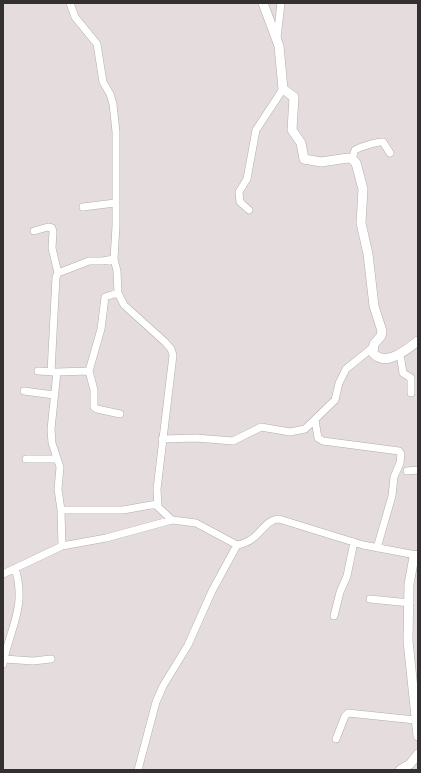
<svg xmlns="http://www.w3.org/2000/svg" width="421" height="773" font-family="Ubuntu,sans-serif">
  <rect width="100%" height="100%" fill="#e5dddd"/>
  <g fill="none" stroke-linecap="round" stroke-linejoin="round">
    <defs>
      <path id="minor" d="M70,3L75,17L97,44L103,82L110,94L113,104L116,132V226L114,259L117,271L118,293L124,305L165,342L171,349L173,355L157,489L158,507L172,520L196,523L237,545C261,541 262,520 279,519L363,545L416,555
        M277,38L281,3
        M352,159L355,150C360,147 379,141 383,142L390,153
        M83,207L115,203
        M249,210L240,202L239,192L247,179L256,130L283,89
        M34,231L48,227L52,228L53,232L52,248L58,273
        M400,354L403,373L411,378V393
        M38,371L57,372L89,371L101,329L105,297L118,293
        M89,371L94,390V407L97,409L120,414
        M51,372L56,277L58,273L89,261H102L114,259
        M57,372L51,429L52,443L60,467L58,489L61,510L62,546
        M24,391L54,395
        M315,420L318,438L323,441L399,451L401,454L400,463L394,477L392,496L377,548
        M162,439L196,438L233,441L261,427L290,432L305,429L335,400L339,383L346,369L372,348
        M26,459H57
        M407,471L418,470
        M61,510H123L157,504
        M3,574L62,546L106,538L172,520
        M370,599L410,603
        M334,616L340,592L347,576L354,542
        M4,659L33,661L51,659
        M3,664C10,627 27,607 15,568
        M336,739L345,716L348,713L415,720
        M138,770L156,702L163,686L188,645L212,591L237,545"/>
      <path id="tertiary" d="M263,3L279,46L283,89L294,97L292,130L301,143L304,159L321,162L348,158L352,159L356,163L363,189L361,223L368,254L374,306L382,331L381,336L374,344L373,353C386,368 407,349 418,341
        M418,555L414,557L409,584L408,641L418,736
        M400,770L410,764L418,754"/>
    </defs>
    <use href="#minor" stroke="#b4adac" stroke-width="8"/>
    <use href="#tertiary" stroke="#b4adac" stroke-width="10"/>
    <use href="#minor" stroke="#fff" stroke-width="7"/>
    <use href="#tertiary" stroke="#fff" stroke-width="9"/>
  </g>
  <rect width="421" height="773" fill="none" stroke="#333030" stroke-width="8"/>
</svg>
